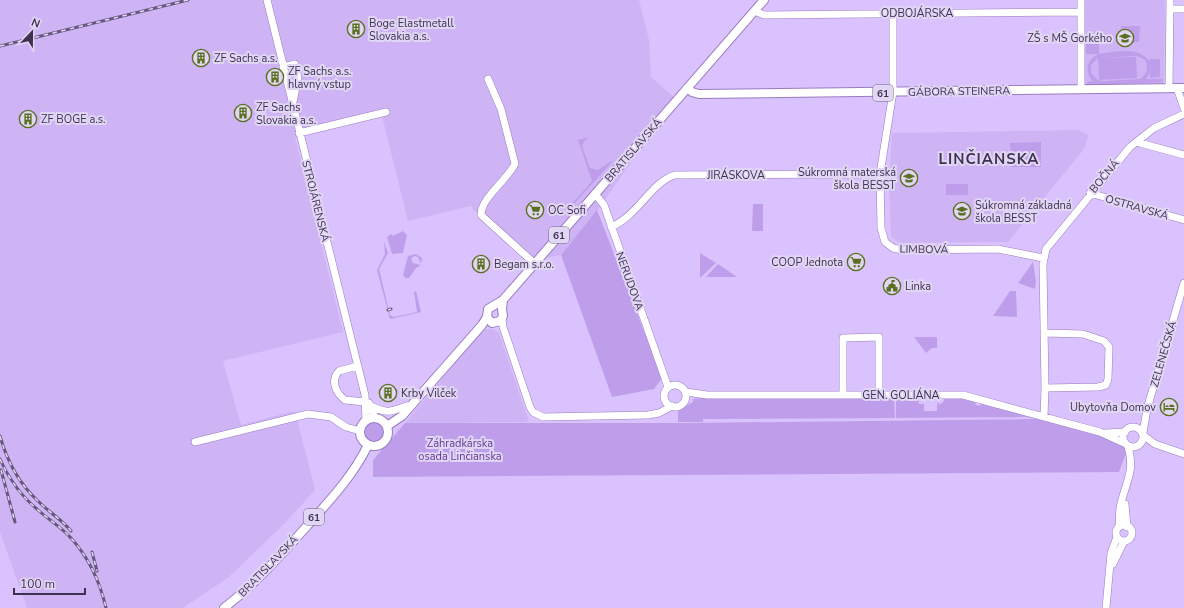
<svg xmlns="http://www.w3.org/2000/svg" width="1184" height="608" font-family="'Nunito Sans',sans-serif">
  <rect width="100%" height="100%" fill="#dac2fe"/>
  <path fill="#ceb4f5" d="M0,0H639L649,40L651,77L675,98L598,210L561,255L533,260L474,211L471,206L408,221L382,116L295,137L343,332L223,361L241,425L295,411L315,490L284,524L229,577L183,608H27L0,532Z
    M1085,0H1165L1164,86L1084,87Z
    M1077,130L1089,135L1084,149L1008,242L899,243L891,236L889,186L892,133Z
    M487,329H493L499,333L529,422L405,423L482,331Z"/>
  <path fill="#be9eeb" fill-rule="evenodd" d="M1121,26H1140L1139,42L1121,43Z
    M1086,44H1099V54C1115,51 1140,47 1149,61L1150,59H1160V77L1150,78V73L1146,79H1162L1163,82L1087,85V82L1092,81C1085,71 1086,60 1098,54H1086ZM1137,56L1145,60C1149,68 1147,74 1140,79L1102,81L1098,80L1091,73V65L1098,58L1099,80L1137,78L1136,57L1099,58Z
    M590,137L585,140L582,146L590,168L598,170L611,161L612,162L564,215L563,214L592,181L578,140Z
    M1041,142V167H1011L1010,143Z
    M946,184H968V195H946Z
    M753,204H763V231H752Z
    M597,210L662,378L654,389L612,397L561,255Z
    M403,231L407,235L403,253L392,254L387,237L391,234L394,237L393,234L395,235Z
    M384,242L388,253L379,269L390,315L394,317L417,312L414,292L416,291L421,312L390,319L377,270L385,254Z
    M700,253L716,263L701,277H700Z
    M416,254L422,258L421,264L418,257L414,256L411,259L413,263L421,265L416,268L409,278H405L403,275L408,256Z
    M1033,262L1036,282L1035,289L1018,283Z
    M718,264L737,277H706Z
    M1010,291H1016L1017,317L993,316Z
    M914,337H937V348H932L926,353Z
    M819,397C844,401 869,397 894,397L895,418L717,419H703V422H678V410L693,402V399L705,398Z
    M896,397L918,398L919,404H924V411H937V403H940L938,406L944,401L945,397L974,400L976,405L980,406L982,402L1114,440L1128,448L1119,472L373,477V460L405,423H687L1035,419L1027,417L896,418Z
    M364 432a10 10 0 1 1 20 0a10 10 0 1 1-20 0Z"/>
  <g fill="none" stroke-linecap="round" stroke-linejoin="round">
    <defs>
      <path id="minor" d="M267,0L365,395L366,421
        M1170,9H1184
        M755,11L764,15L1081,12
        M893,13V92L880,174L881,228L885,242L893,248L902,250L998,249L1043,258
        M283,67L295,64L298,77L293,102
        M488,79L501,109L515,164C507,180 481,198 481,215L534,263
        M1169,88L1170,0
        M1177,88L1184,108
        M1081,89V0
        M299,133L386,112
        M1136,142L1184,155
        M1090,193L1184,220
        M595,194L604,205L668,387
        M611,227C638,216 651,182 675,175L880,174
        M502,319L503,327L530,407L533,412L543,417L648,415L659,413L672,406
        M1044,333L1083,334L1104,341L1109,347L1108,379L1106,385L1098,387L1045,388
        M358,366L339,371C330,381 336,393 345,400L365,402
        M664 396a11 11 0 1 1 22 0a11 11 0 1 1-22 0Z
        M686,392L707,395H963L1100,432L1124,443
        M843,395V338L879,337V394
        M369,403L375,418
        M369,405C391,416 391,410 411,405
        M1044,417L1045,388L1043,264L1046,249L1130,147L1154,128L1184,114
        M1123 437a10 10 0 1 1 20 0a10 10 0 1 1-20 0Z
        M1105,433L1125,432
        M1143,433L1147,409L1184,283
        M1143,435L1155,444L1184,454
        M195,442L308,414L331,417L346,427L360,431
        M1125,504L1127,527
        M1116 533a8 8 0 1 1 16 0a8 8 0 1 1-16 0Z
        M1119,527C1120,521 1119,514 1120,508C1124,485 1136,472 1128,447
        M1113,564L1124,541
        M1106,608L1111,553L1117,537"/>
      <path id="major" d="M687,88L692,92L699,94L1184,88
        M487,317L492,323L500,321L503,316L502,309L503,300
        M360 432a14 14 0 1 1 28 0a14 14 0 1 1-28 0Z
        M387,426L402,416L482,325L487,317L488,309L503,300L764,0
        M224,608C255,584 281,555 307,526C330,500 353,476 368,445"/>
    </defs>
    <use href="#minor" stroke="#997bc2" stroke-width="8"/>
    <use href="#major" stroke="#997bc2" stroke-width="10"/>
    <use href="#minor" stroke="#fff" stroke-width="7"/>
    <use href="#major" stroke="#fff" stroke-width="8"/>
    <defs>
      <path id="rail" d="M0,46L188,0
        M388,310L391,309
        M0,436C7,461 19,484 39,502C49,512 62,520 71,531
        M0,459C9,479 21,496 38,510C49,520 61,527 71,538C89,558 100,582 106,608
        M1,470L15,522
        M92,552L97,571"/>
    </defs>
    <use href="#rail" stroke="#67577e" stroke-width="3"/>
    <use href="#rail" stroke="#e1d6f4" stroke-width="1.5" stroke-dasharray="4.5" stroke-linecap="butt"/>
  </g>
  <defs>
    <symbol id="building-ring" viewBox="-11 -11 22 22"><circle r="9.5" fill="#e1d6f4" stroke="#5b701f" stroke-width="1.5"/><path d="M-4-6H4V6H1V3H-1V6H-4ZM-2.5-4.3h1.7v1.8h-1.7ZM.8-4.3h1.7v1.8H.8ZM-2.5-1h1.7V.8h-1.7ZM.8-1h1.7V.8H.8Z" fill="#5b701f"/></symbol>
    <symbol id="school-ring" viewBox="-11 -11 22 22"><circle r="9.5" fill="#e1d6f4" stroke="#5b701f" stroke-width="1.5"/><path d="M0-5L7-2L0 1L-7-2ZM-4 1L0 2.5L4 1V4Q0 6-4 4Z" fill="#5b701f"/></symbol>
    <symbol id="supermarket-ring" viewBox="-11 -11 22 22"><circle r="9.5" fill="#e1d6f4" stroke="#5b701f" stroke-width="1.5"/><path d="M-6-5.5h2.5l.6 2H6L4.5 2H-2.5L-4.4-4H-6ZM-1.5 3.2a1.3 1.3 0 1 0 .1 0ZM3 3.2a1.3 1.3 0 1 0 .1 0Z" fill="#5b701f"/></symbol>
    <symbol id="civic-ring" viewBox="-11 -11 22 22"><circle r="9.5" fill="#e1d6f4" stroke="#5b701f" stroke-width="1.5"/><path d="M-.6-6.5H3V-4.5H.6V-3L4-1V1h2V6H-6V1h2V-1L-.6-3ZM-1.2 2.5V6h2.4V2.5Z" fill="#5b701f"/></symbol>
    <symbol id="hotel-ring" viewBox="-11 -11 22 22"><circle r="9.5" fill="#e1d6f4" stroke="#5b701f" stroke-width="1.5"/><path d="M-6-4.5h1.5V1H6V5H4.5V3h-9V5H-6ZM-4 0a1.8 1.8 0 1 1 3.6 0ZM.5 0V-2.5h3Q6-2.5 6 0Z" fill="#5b701f"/></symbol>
  </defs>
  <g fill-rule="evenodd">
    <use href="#building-ring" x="346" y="19" width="20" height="20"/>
    <use href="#school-ring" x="1115" y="28" width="20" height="20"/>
    <use href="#building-ring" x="191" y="48" width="20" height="20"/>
    <use href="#building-ring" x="265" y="67" width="20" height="20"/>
    <use href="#building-ring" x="233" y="103" width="20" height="20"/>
    <use href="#building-ring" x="18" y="109" width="20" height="20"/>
    <use href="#school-ring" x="899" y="168" width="20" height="20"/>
    <use href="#supermarket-ring" x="525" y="200" width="20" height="20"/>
    <use href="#school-ring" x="952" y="201" width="20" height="20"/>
    <use href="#supermarket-ring" x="846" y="252" width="20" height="20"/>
    <use href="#building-ring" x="471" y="254" width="20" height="20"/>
    <use href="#civic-ring" x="882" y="276" width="20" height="20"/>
    <use href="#building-ring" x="378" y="383" width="20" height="20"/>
    <use href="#hotel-ring" x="1159" y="397" width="20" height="20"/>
  </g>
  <g text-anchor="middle" stroke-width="4" stroke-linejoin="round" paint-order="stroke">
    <g fill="#e1d6f4" stroke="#706382" stroke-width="1">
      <rect x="873" y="85" width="20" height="16" rx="3"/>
      <rect x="549" y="227" width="20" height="16" rx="3"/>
      <rect x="304" y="509" width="20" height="16" rx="3"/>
    </g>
    <g font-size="10" font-weight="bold" fill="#3f3251">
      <text x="883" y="97">61</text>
      <text x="559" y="239">61</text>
      <text x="314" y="521">61</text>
    </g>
    <g font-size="11" fill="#3f3251" stroke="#e1d6f4">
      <text x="917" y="17">ODBOJÁRSKA</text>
      <text transform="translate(959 91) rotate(-1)" y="4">GÁBORA STEINERA</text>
      <text transform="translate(633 150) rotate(-49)" y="4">BRATISLAVSKÁ</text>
      <text x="736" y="179">JIRÁSKOVA</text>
      <text transform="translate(1104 176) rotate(-50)" y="4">BOČNÁ</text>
      <text transform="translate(316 201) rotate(76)" y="4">STROJÁRENSKÁ</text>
      <text transform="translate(1137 207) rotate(16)" y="4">OSTRAVSKÁ</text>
      <text transform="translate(924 249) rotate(1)" y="4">LIMBOVÁ</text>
      <text transform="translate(630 281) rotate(70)" y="4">NERUDOVA</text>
      <text transform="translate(1163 354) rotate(-74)" y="4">ZELENEČSKÁ</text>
      <text x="901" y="399">GEN. GOLIÁNA</text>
      <text transform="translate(268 566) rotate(-46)" y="4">BRATISLAVSKÁ</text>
    </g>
    <g font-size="11" fill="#3f3251" stroke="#e1d6f4" text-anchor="start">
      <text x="369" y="27">Boge Elastmetall<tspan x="369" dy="13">Slovakia a.s.</tspan></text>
      <text x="1112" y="42" text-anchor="end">ZŠ s MŠ Gorkého</text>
      <text x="214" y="62">ZF Sachs a.s.</text>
      <text x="288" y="75">ZF Sachs a.s.<tspan x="288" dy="13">hlavný vstup</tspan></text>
      <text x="256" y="111">ZF Sachs<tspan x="256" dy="13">Slovakia a.s.</tspan></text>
      <text x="41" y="123">ZF BOGE a.s.</text>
      <text x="896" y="176" text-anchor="end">Súkromná materská<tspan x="896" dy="13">škola BESST</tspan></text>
      <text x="975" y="209">Súkromná základná<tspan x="975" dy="13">škola BESST</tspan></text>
      <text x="548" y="214">OC Sofi</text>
      <text x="843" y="266" text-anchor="end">COOP Jednota</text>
      <text x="494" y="268">Begam s.r.o.</text>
      <text x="905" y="290">Linka</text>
      <text x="401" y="397">Krby Vilček</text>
      <text x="1156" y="411" text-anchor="end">Ubytovňa Domov</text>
    </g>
    <g font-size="11" fill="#653a95" stroke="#e1d6f4">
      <text x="460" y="447">Záhradkárska<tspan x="460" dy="13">osada Linčianska</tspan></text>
    </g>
    <g font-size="15" font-weight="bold" letter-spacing="1" fill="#3f3251" stroke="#e1d6f4">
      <text x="989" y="164">LINČIANSKA</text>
    </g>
  </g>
  <g transform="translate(32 32) rotate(22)" stroke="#e1d6f4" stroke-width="3" paint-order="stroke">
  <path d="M0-3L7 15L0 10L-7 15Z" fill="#3f3251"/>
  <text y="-6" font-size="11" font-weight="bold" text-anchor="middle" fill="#3f3251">N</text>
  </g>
  <path d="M14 588v6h71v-6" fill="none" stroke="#3f3251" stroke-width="2"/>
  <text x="20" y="588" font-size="12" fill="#3f3251" stroke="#e1d6f4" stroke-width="3" paint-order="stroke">100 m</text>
</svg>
